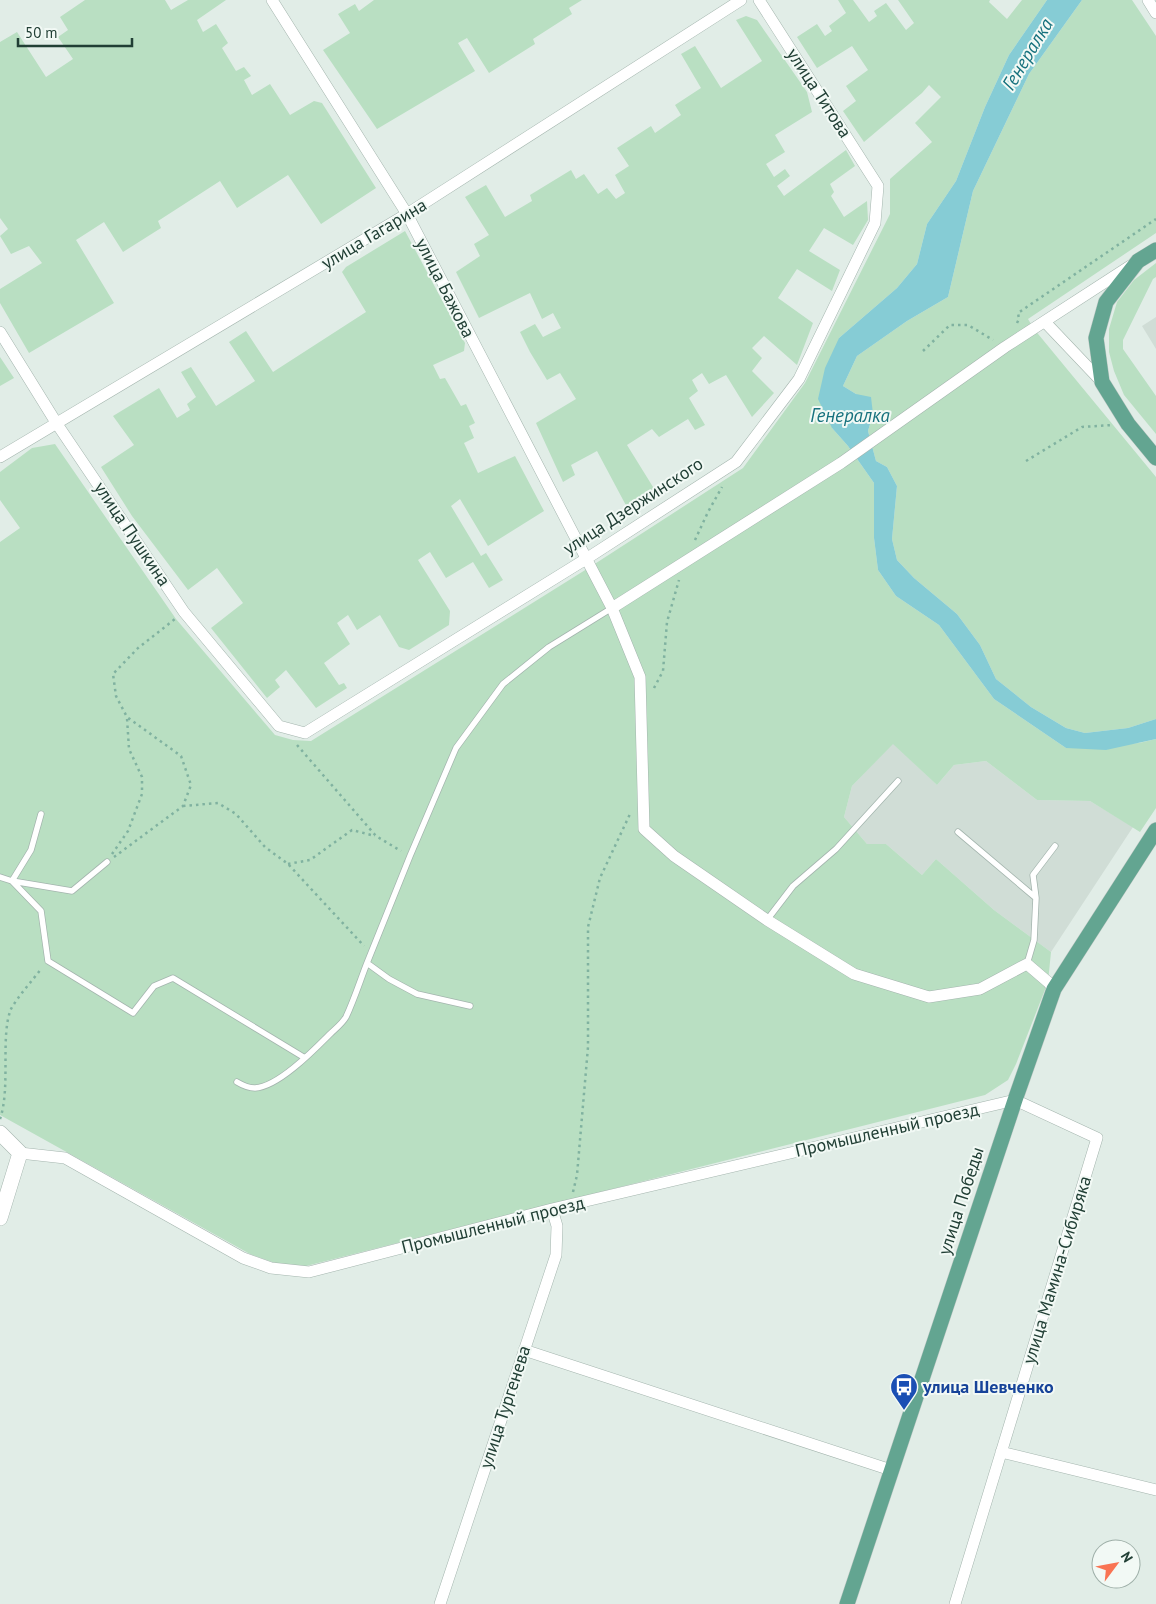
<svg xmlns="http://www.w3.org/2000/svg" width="1156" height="1604" font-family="'PT Sans',sans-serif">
  <rect width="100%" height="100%" fill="#e1ede7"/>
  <path fill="#d0ddd6" d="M1156,317V349L1142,326Z
    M893,743L937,785L954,765L986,761L1037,800L1090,801L1133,827L1051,952L994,910L936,859L922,875L886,844H867L844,817L852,786Z"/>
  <path fill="#b9dfc2" d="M85,0H165L171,10L188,0H226L197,20L203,32L216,24L228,43L222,48L236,71L244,67L251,76L244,80L252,95L270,84L290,115L314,101L322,103L376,188L321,224L288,175L237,208L220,181L158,221L161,228L123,252L104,222L76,240L114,303L29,353L0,303V289L42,263L29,246L11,254L0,236L8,229L0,218V42L17,32L46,77L73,59L58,37L68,30L60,17Z
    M374,0H582L569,8L572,14L533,39L535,44L489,73L467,38L458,43L475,71L377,129L323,50L350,33L338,14L355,4L359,11Z
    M838,0H853L869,22L877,16L874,11L886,3L906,30L914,23L898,0H990L989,2L1007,19L1022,0H1047L1009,55L985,107L956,181L927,224L917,264L897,288L839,338L832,428L848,446L874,483V538L878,570L896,596L939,625L994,699L1066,748L1139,743L1156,739V808L1140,832L1090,801L1037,800L986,761L954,765L937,785L893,744L852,786L844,817L867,844H886L922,875L936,859L994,910L1051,952L1048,982L1016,1064L1008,1080L985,1095L306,1266L278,1264L250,1254L0,1115V542L20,528L0,500V472L32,448L55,444L176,619L275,735L293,740L311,741L590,567L743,468L805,383L890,214V179L932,142L915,123L941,97L929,85L922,93L864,142L843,111L856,101L846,86L868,70L852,46L817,68L797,37L817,24L825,36L832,31L829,26L846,13Z
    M1082,0H1132L1156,36V233L1028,319L1034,329L1156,477V719L1128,728L1085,733L1066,728L1031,707L996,679L980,645L957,614L914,578L897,560L892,539L897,486L887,467L876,461L868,431L873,414L856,394L843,386L857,356L907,321L948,297L973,191L1029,74Z
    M746,16L757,20L807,92L812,112L775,135L785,152L766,164L774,177L785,169L790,176L777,186L784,196L846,150L855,166L830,184L834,192L831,196L844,217L867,201L868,220L853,245L824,228L809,251L840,270L832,291L797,269L778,298L813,323L797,365L764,336L752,348L762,358L752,371L774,393L752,417L726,375L709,384L702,373L692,380L698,391L689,398L705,425L695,430L688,419L659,437L652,429L627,445L658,495L629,511L597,451L571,465L575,475L563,482L536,423L576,399L560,373L547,380L530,352L520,332L535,324L543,337L561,328L553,313L542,319L530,293L479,318L456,272L480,256L474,244L489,235L465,197L486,185L505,217L532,201L530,195L571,170L576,179L584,174L598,194L607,188L616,199L625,193L615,175L629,166L617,148L651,126L655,133L681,115L675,105L701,88L681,54L695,46L721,88L762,61L736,20Z
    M405,231L465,343L464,351L433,365L440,379L445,378L461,406L466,404L475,423L469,426L474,438L464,443L478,473L515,456L544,511L488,546L460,499L451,506L481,556L486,553L503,580L489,588L473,562L446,578L430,552L418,560L450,611L449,625L409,650L399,647L380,615L357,630L348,615L337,623L350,644L324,663L339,685L344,683L347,688L316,708L286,670L275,680L280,687L267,698L211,628L243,603L217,568L188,590L132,516L101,467L134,445L113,416L159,388L177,418L190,410L187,404L196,397L181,372L191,367L216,406L255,381L229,342L246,331L273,372L366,312L342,272L346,267Z
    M1156,263V277L1153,279L1123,340V349L1156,396V434L1124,395L1114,371L1109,352V329L1117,302L1134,280Z
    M0,357L14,378L0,386Z"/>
  <path fill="#86ccd5" d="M1047,0H1082L1029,74L973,191L948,297L907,321L857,356L843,386L856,394L871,397L873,414L868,431L876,461L887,467L897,486L892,539L897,560L914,578L957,614L980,645L996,679L1031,707L1066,728L1085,733L1128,728L1156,719V739L1106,750L1066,748L994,699L939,625L896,596L878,570L874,538V483L848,446L832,428L818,399L825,368L839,338L897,288L917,264L927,224L956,181L985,107L1009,55Z"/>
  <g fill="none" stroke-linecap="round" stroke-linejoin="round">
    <defs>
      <path id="service" d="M958,832L1036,898L1034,940L1027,964
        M107,862L72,891L12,881L41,911L48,961L133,1013L154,986L173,978L305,1058
        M0,877L12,881L31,850L41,814
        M1036,898L1033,875L1055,846
        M767,920L793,886L836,849L898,781
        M367,963L410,856L456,748L503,684L549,647L612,608
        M237,1082C242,1085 249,1088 255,1088C278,1087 314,1050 330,1034C335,1029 342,1024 346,1017C354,1000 360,981 367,963L389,979L417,994L470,1006"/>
      <path id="minor" d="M272,0L407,214L612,608L640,677L644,829L674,856L767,920L854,974L929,997L980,989L1027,964L1048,982L1054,989
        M1148,0L1156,13
        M1045,322L1102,382
        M0,332L57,424L184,612L279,726L305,733L586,559L736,462L799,379L875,223L878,186L759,0
        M0,457L407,214L741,0
        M612,608L841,463L1005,347L1130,266
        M20,1153L65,1158L243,1258L271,1268L309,1272L552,1209L1015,1100L1097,1138L955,1604
        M524,1350L891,1470
        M1001,1452L1156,1490
        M440,1604L556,1255L557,1226L552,1209"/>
      <path id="tertiary" d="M0,1133L20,1153L0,1218"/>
      <path id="primary" d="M1156,250L1138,261L1106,302L1096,338L1102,382L1128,424L1156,458
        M847,1604L1015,1100L1054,989L1156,830"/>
    </defs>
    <use href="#service" stroke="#a4b5ae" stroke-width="7"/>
    <use href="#minor" stroke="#a4b5ae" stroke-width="12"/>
    <use href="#tertiary" stroke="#a4b5ae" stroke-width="16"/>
    <use href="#primary" stroke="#c1c9c6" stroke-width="16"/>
    <path stroke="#80b2a0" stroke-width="2.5" stroke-dasharray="2.5 4" stroke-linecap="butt" d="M1017,323L1019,319L1018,313L1156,219
      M923,351L950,325H968L993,340
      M1026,461L1082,427L1112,425
      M695,540L708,512L722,487
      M654,688L663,671L667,622L679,580
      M297,745L376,836L401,851
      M183,806L218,803L236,814L265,847L288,864L364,946
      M112,854L128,831L142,794V777L129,749L127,718
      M114,857L183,806L191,785L181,756L127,717L116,696L113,674L138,648L175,619
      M288,864L310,860L352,830L375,836
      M0,1119C11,1087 0,1036 11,1009C19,995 32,981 41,969
      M573,1192L577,1175L588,1047V927L600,878L630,814"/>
    <use href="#service" stroke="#fff" stroke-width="5.5"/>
    <use href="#minor" stroke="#fff" stroke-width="11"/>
    <use href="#tertiary" stroke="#fff" stroke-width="15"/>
    <use href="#primary" stroke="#63a591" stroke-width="15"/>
  </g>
  <defs>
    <symbol id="bus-pin" viewBox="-11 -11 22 30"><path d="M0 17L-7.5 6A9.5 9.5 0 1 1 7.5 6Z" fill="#1a4fb4" stroke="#f2f9f5"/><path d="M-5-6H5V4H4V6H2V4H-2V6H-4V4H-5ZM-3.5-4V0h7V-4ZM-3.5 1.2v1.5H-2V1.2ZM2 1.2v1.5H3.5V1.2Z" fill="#fff"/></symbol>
  </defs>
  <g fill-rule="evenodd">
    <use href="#bus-pin" x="888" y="1371" width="32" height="43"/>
  </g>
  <g text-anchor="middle" stroke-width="4" stroke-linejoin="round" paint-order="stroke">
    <g font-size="18" fill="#213f35" stroke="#f2f9f5">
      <text transform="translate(819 93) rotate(57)" y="6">улица Титова</text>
      <text transform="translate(374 234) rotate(-31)" y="6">улица Гагарина</text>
      <text transform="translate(445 288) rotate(63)" y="6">улица Бажова</text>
      <text transform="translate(633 506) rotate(-33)" y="6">улица Дзержинского</text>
      <text transform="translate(132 534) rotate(56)" y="6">улица Пушкина</text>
      <text transform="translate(887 1130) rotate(-13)" y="6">Промышленный проезд</text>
      <text transform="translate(961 1201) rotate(-72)" y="6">улица Победы</text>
      <text transform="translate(493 1225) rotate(-14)" y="6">Промышленный проезд</text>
      <text transform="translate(1057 1270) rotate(-73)" y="6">улица Мамина-Сибиряка</text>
      <text transform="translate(505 1407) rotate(-72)" y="6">улица Тургенева</text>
    </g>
    <g font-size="18" font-weight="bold" fill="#164399" stroke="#f2f9f5" text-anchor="start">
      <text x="923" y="1393">улица Шевченко</text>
    </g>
    <g font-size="19" font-style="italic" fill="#17727e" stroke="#f2f9f5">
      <text transform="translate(1027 54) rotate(-59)" y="7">Генералка</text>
      <text x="850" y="422">Генералка</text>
    </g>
  </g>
  <g transform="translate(1116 1564) rotate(58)"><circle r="24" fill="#f2f9f5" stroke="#9eafa8"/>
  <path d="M0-4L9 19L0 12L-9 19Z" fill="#f97453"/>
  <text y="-8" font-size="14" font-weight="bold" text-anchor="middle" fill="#213f35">N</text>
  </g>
  <path d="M18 38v8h114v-8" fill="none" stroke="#213f35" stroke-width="2.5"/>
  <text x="25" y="38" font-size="15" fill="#213f35" stroke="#f2f9f5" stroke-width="4" paint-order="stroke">50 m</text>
</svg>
